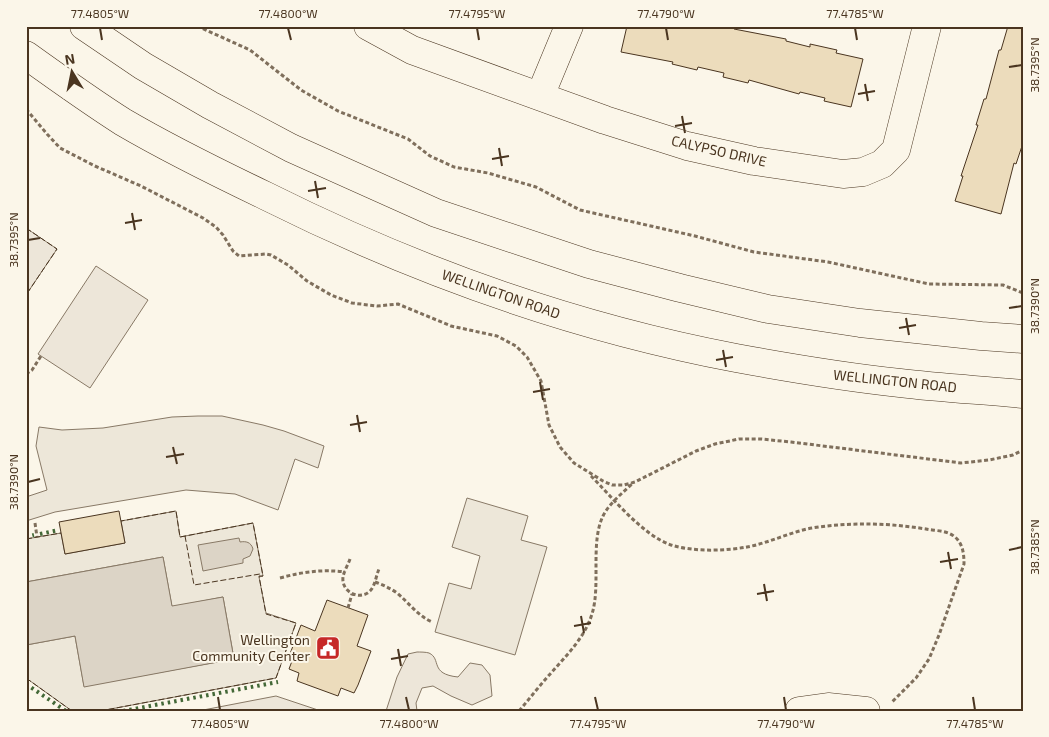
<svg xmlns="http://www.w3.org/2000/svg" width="1049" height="737" font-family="'Exo 2',sans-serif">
  <rect width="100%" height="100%" fill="#fbf6e9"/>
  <path fill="#ede6d9" stroke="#887966" d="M26,228L57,249L26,295Z
    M96,266L148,300L90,388L38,354Z
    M417,652C420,652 426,652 429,653C442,659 429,674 458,677L470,663L482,665L490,675L492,696L472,705L451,696L433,686L422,688L416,703L417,711H386L397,677L408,654Z
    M276,696L321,711H198Z"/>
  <path fill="#ede7d9" stroke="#887966" d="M198,416H222L263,425L284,431L324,446L318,468L295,459L278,510L235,494L186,490L55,512L26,521V497L47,490L36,446L39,427L62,430L103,428L172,417Z
    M467,498L528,516L521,540L547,547L515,655L435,632L449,583L471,589L480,556L452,547Z
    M176,511L180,537L253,523L263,576L259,577L266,613L296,623L276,678L100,711H72L26,678V645L75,636L84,686L234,659L223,597L172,607L163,557L26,582V539L61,533L65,554L125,543L121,521Z"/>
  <path fill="#dcd4c6" stroke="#887966" d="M239,538L240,542C246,541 251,542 253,549L250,556L243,559V563L203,571L198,545Z
    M163,557L172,606L223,597L234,659L84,687L75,636L26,645V582Z"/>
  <path fill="#ecdcbc" stroke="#4a3520" d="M627,26H735L734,29L786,39V41L810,47V44L837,50L836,53L863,59L851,107L824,101L825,98L800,92L799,94L749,80L748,83L723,77L724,73L698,67L697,70L672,64L673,62L621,52Z
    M1008,26L1023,29V143L1016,164L1014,163L1001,214L955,201L963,176H961L978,125H976L984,99H986L999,50H1001Z
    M119,511L125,543L65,554L59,522Z
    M327,600L368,615L357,646L371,651L358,685L354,693L341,688L338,696L297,681L299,673L289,669L292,661L288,659L301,625L315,631Z"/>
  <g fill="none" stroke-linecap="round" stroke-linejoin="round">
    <defs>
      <path id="minor" d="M368,26L412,50L605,120L687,146L754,161L843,174L863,172L882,164L896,150L927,26
        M540,96L569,26
        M799,711L828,707L866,711"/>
      <path id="major" d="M84,26L143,66L210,105L291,148L436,213L589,264L680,288L768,309L860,323L981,336L1023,339
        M26,55C58,78 90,101 123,122C169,149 218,173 266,196C414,270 573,327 736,358C790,368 845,377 900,383C941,388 982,390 1023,394"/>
    </defs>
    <use href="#minor" stroke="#4a3520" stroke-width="29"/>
    <use href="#major" stroke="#4a3520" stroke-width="29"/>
    <path stroke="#7f6f5c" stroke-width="3" stroke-dasharray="4 2.5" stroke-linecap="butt" d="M197,26L250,50L301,90L338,111L408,139L430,156L454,167L488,173L536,187L580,210L695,236L754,252L828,262L929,284L1003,285L1023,293
      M26,109L47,134L60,148L95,166L141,186L203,218L216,227L223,235L233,251L239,256L266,254L271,255L288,265L307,281L331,295L352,303L377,306L398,304L451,326L497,336L516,346L527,357L541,381L549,425L560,447L574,463L603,481L612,485H624L635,482L696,451L715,444L739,439H761L791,442L961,463L989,460L1013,455L1023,450
      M26,374L32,370L41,356
      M591,476C613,498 641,534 671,545C694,552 724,551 747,547C769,543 790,532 812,528C850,522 888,523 926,529C935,531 947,530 955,537C963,544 964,554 964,564L939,635L929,659L916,678L892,702
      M35,523L37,537
      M350,559C348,565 344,571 343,577C341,592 360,601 370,591C375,586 376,576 379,569
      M280,578C302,572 322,569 345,572
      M375,582C383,585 390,588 397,593C409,603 417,615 432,622
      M348,608L352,594
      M519,711C530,698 540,685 551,673C567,655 585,637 592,614C601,585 590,543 603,516C610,502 624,492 634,482"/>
    <use href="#minor" stroke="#fbf6e9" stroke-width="28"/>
    <use href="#major" stroke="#fbf6e9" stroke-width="28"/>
    <path stroke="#436837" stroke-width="4" stroke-dasharray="2.5 4" stroke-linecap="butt" d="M40,534L59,530
      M26,537L34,535
      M26,684L66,711
      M123,711L278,682"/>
    <path stroke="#4a3520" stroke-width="1" stroke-dasharray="6 2.5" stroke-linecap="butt" d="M26,228L57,249L26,295
      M185,536L194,585L260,574
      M26,539L61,533
      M26,678L72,711
      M100,711L276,678L296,623L266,614L259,576H263L253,523L180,537L176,511L121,521"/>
  </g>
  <path fill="none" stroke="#4a3520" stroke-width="2" d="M100,28L102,40M288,28L291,40M477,28L479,40M666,28L668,40M855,28L857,40M1009,67L1022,65M865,84L868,101M858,94L875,91M682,116L685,133M675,126L692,123M499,148L502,166M492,159L509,156M315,181L318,198M308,191L326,188M132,213L135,230M125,223L142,220M28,240L40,238M1009,308L1022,306M906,318L909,335M899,328L916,325M723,350L726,367M716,360L733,357M540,382L543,400M533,392L550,389M357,415L360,432M350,425L367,422M173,447L177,464M166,457L184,454M28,482L40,479M1009,550L1022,547M948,552L951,569M940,562L958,559M764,584L767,601M757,594L774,591M581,616L584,633M574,626L591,623M398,649L401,666M391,659L408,656M218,697L220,710M406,697L409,710M595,697L598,710M784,697L786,710M973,697L975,710"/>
  <defs>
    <symbol id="civic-square" viewBox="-11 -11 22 22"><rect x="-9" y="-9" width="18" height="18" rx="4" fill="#c62828" stroke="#fbf6e9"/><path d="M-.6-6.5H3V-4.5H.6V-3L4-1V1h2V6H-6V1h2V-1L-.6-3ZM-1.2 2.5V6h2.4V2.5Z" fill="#fff"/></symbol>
  </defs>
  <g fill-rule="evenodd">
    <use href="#civic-square" x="314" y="634" width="28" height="28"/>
  </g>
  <g text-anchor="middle" stroke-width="4" stroke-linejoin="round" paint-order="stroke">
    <g font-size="14" fill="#4a3520" stroke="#fbf6e9">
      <text transform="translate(719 151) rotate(13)" y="5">CALYPSO DRIVE</text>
      <text transform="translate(501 294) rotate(19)" y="5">WELLINGTON ROAD</text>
      <text transform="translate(895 381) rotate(6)" y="5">WELLINGTON ROAD</text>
    </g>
    <g font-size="14" fill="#4a3520" stroke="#fbf6e9" text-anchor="end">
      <text x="310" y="645">Wellington<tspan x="310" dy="16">Community Center</tspan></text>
    </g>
  </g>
  <rect width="1049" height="737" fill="none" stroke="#fbf6e9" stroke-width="55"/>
  <g transform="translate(72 72) rotate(350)" stroke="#fbf6e9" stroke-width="4" paint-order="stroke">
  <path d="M0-4L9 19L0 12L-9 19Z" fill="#4a3520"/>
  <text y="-8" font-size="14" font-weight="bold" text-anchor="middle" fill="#4a3520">N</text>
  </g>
  <rect x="28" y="28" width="994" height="682" fill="none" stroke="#4a3520" stroke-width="2"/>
  <g font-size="12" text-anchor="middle" fill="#4a3520">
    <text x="100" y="18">77.4805°W</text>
    <text x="288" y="18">77.4800°W</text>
    <text x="477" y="18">77.4795°W</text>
    <text x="666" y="18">77.4790°W</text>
    <text x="855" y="18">77.4785°W</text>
    <text transform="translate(1035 65) rotate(-90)" y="4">38.7395°N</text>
    <text transform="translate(14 240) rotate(-90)" y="4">38.7395°N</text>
    <text transform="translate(1035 306) rotate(-90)" y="4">38.7390°N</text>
    <text transform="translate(14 482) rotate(-90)" y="4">38.7390°N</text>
    <text transform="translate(1035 547) rotate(-90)" y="4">38.7385°N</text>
    <text x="220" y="728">77.4805°W</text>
    <text x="409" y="728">77.4800°W</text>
    <text x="598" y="728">77.4795°W</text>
    <text x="786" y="728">77.4790°W</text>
    <text x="975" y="728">77.4785°W</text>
  </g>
</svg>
